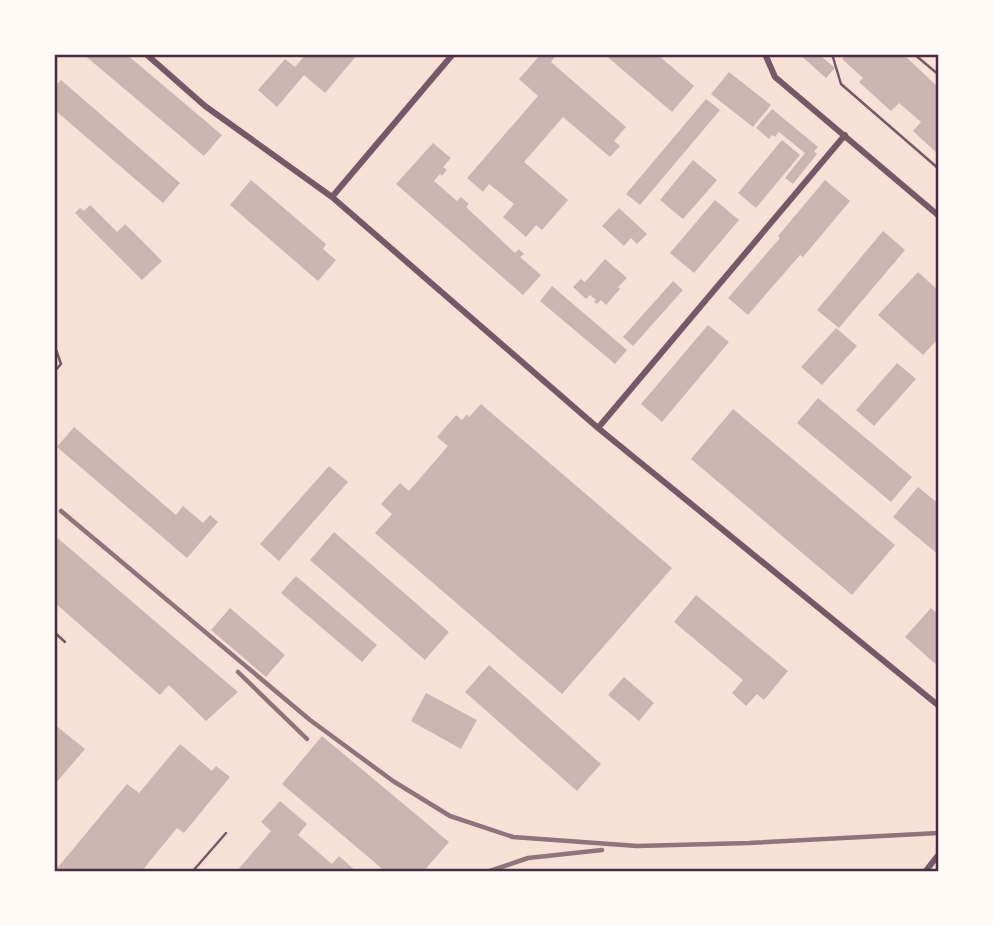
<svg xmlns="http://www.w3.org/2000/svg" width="993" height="926" font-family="'Exo 2',sans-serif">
  <rect width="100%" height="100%" fill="#f7e1d7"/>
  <path fill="#ccb4b1" d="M83,54H126L222,135L204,156Z
    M306,54H358L325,93L304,75L277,107L258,90L285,59L295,67Z
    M541,54H557L551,62L626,127L614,141L620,146L610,157L563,117L524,162L568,200L542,230L536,225L526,237L503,217L514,204L489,184L483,192L467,178L538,96L519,79Z
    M604,54H657L694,86L672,112Z
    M799,54H821L822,57L835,68L826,78Z
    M847,54H903L939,88V155L913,131L921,122L899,103L891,111L859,82L863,78L842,59Z
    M729,72L771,105L753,127L711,94Z
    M61,80L180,183L163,203L56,111L54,113V87Z
    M706,99L720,110L640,205L626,194Z
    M772,109L818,147L814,151L817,154L793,184L785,178L805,153L779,132L775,137L772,135L769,139L756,128Z
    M782,140L800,155L756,208L738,193Z
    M433,143L451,158L443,167L447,170L442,176L440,174L434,181L457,201L461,197L469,204L466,207L515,253L519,249L524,254L520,257L541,275L523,295L396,184Z
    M693,160L717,180L683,219L660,200Z
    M251,180L326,244L323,249L336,260L318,281L230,205Z
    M825,180L850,201L803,257L800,255L748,315L728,298L780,238L778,236Z
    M715,200L739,220L694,273L670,253Z
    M90,205L117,232L125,224L162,261L142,280L75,213L80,208L84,211Z
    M619,208L647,234L637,244L631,238L624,246L602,226Z
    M883,231L905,250L839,328L817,310Z
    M605,259L627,278L618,287L620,289L606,305L601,300L597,304L594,302L596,300L590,295L586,299L573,287L581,279L585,282Z
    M918,272L939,291V338L923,355L878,315Z
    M673,281L683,290L633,346L623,337Z
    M552,286L627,350L615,364L540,301Z
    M708,325L729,342L662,422L641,404Z
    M836,328L857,346L822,385L801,367Z
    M897,363L916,379L874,426L856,410Z
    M818,398L912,477L891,502L797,423Z
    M481,404L672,568L562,694L375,533L392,514L381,504L400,483L409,491L448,446L437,437L456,415L462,420L467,414L469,417Z
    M733,409L895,545L852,595L691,459Z
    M74,427L176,515L183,506L203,523L210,515L218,522L187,558L57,447Z
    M329,466L348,482L279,561L260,544Z
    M918,487L939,504V555L893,517Z
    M334,532L449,632L425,660L310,560Z
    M54,535L238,692L206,721L169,685L160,695L54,602Z
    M296,576L377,645L362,662L281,593Z
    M696,595L788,671L764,700L757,694L746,706L732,693L743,680L674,622Z
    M230,608L285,655L266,677L211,630Z
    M931,608L939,615V667L905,637Z
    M489,665L601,764L577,791L465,692Z
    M624,677L654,703L639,721L608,695Z
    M426,693L477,720L461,749L411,721Z
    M54,724L85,749L54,785Z
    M322,736L449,842L423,872H386L282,784Z
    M180,744L212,771L216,766L230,777L184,833L177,828L141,872H54L127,784L139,793Z
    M280,801L307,824L298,835L332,864L339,856L357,872H236L271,831L261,822Z"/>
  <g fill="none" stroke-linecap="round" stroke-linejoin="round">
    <path stroke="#755966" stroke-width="2.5" d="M832,54L841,84L939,169
      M914,54L939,75
      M54,344L61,364L54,372
      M54,632L65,642
      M192,872L226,833"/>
    <path stroke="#755966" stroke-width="6" d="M146,54L205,106L332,197L598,428L939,706
      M765,54L775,77L939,216
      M332,197L453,54
      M598,428L845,135
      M925,872L939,854"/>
    <path stroke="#8f747c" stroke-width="4.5" d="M61,511L310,720L393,781L450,816L513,837L637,846L749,843L939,833
      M238,672L307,739
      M487,872L528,858L602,850"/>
  </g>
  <rect width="993" height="926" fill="none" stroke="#fffaf5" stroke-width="112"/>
  <rect x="56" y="56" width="881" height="814" fill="none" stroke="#4a2c40" stroke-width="2.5"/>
</svg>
